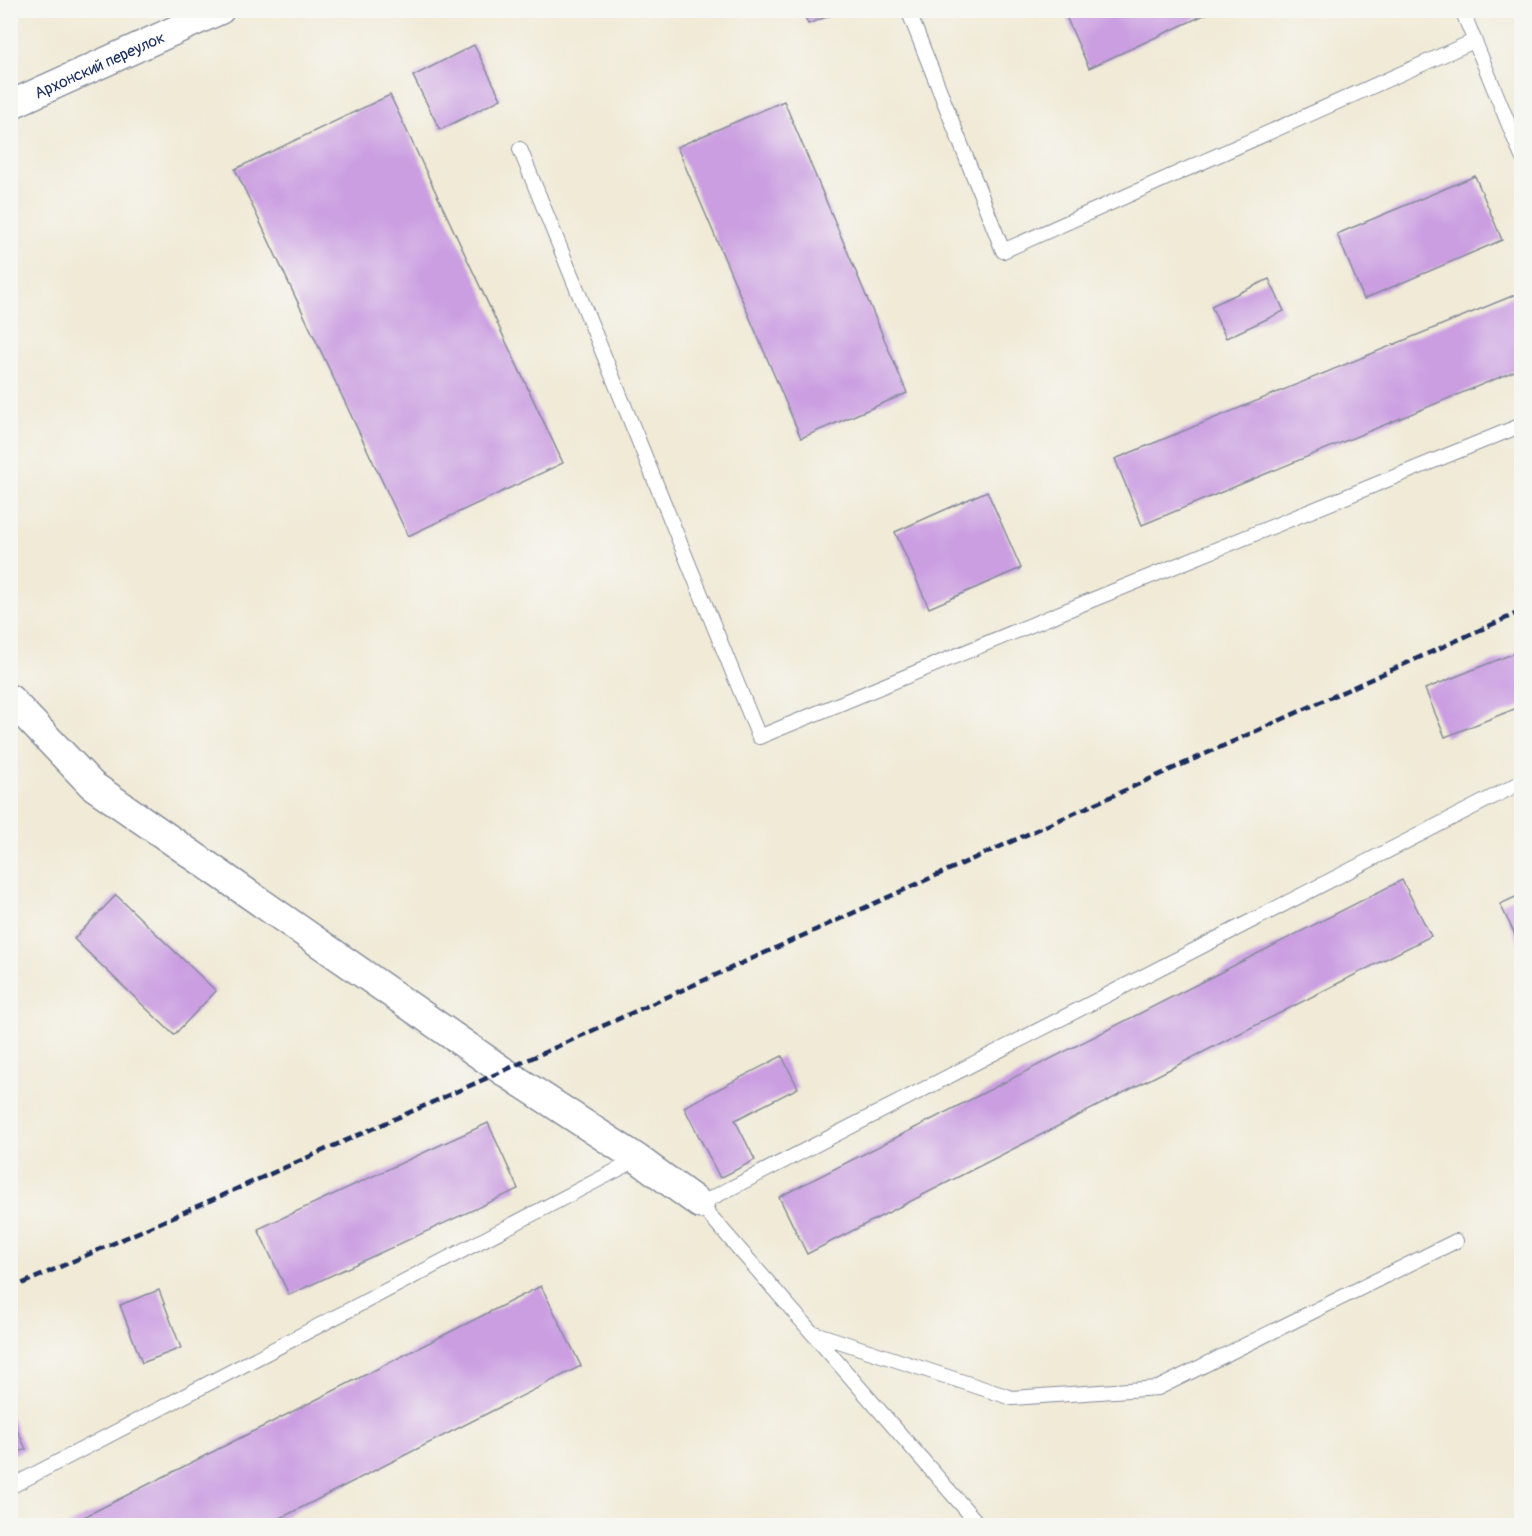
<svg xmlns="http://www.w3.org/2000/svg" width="1532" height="1536" font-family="Pangolin,sans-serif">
  <rect width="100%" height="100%" fill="#f6f6f2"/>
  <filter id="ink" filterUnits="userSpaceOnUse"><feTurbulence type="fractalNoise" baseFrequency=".0167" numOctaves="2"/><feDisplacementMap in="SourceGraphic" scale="12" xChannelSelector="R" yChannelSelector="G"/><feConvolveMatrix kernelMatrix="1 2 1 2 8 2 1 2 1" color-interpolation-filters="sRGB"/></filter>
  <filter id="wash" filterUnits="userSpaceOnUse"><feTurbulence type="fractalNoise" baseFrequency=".008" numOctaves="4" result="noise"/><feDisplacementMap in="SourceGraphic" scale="24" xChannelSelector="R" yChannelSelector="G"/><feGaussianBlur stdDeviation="1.35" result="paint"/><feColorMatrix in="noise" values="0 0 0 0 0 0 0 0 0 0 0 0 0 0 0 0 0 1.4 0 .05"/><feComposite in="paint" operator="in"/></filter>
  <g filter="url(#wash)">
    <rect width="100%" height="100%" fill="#f0ead6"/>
    <g id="blocks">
      <path fill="#ca9ee1" d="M802,10H842V11L808,24Z
        M1063,10H1215L1089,68Z
        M474,45L501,99L440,130L413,76Z
        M390,95L563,463L408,536L235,169Z
        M784,101L907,393L801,438L677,147Z
        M1475,176L1502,240L1364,299L1337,234Z
        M1269,279L1284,311L1226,338L1211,306Z
        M1517,294L1522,304V368L1142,525L1115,459Z
        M987,491L1021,568L929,608L895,532Z
        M1522,650V706L1445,737L1425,689Z
        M1402,880L1431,936L807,1254L779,1197Z
        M1522,894V949L1500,904Z
        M116,895L216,991L174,1035L74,939Z
        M782,1056L798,1088L735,1120L755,1160L720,1178L684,1107Z
        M488,1123L518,1189L289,1295L258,1229Z
        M541,1286L581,1366L265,1526H66Z
        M159,1290L181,1348L142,1363L120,1305Z
        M10,1415L26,1449L10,1456Z"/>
    </g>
  </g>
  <g filter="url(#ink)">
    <use href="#blocks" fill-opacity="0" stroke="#868c9a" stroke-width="1.5"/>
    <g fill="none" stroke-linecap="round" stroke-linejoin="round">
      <defs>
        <path id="lane" d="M908,10L1003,251L1474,41
          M1462,10L1522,157
          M520,149L759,737L1082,604L1522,425
          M814,1333L1012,1398L1158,1388L1456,1241
          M10,1487L638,1159
          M980,1526L700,1204L1522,782"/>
        <g id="street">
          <path id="s1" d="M10,105L220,10"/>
          <path d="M10,699L92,785L503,1071L638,1159L700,1204"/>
        </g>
      </defs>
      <use href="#lane" stroke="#868c9a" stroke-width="16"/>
      <use href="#street" stroke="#868c9a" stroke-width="31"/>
      <use href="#lane" stroke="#fff" stroke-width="14"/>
      <use href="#street" stroke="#fff" stroke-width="28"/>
      <path stroke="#1b2f5e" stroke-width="4.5" stroke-dasharray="9 4.5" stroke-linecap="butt" d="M10,1289L503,1071L1522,611"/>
    </g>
  </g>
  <g text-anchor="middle" stroke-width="5" stroke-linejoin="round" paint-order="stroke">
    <g font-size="16" fill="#1b2f5e" stroke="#f6f6f2">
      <text dy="6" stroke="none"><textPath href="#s1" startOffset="98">Архонский переулок</textPath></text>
    </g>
  </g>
  <rect width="1532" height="1536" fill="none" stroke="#f6f6f2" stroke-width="36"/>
</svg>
